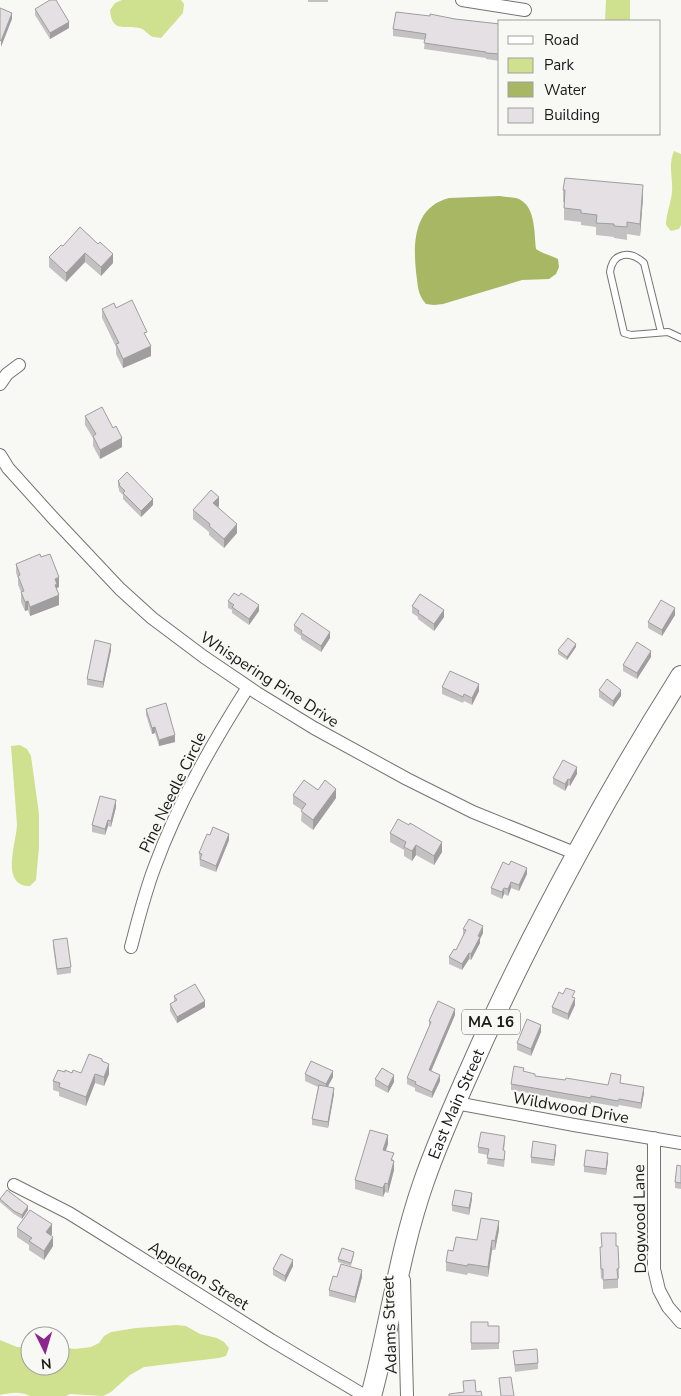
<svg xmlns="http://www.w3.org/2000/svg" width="681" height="1396" font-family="'Nunito Sans',sans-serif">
  <rect width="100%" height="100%" fill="#f8f9f5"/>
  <path fill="#cfe08f" d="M122,0H181L184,4L183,13L161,38C160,38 154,37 153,37C148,35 145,29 139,28C124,25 112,33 110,10L115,3Z
    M606,0H630V21H605Z
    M674,151L681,154V225L679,229L671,231L666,225C666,214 671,203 672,192C673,178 668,165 674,151Z
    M20,745L27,749L31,756L39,814V847L36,880L30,886C0,886 16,844 17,825L11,746Z
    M177,1325L186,1326L200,1334L217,1338L224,1342L229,1348L226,1356L219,1358L144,1367L130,1375L111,1392L103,1396L70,1394L66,1396H30C20,1391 10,1393 0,1395V1340L17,1347H30V1366H60V1347L75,1349L91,1347L99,1343L104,1336L111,1332L136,1328Z"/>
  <path fill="#a8b764" d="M500,196C505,197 511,197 516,198C536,204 534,232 536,249C543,254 550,255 558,259L559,267L556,274L549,279L522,280L443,304L434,305L426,304C417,294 418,285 416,272C413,242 414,207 449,198Z"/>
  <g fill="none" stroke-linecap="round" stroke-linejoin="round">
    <defs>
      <path id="lane" d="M661,332L644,263C631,251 613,251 610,272L624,333L631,335L668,332L681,338"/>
      <path id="street" d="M462,0L525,10
        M0,384L7,374L19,365
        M0,455L8,468L54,519L120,589L152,618L204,657L257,693L314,728L407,779L473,812L577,854
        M131,947C138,920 145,892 155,866C178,803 212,744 248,687
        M456,1103L574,1125L681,1143
        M654,1138V1269L659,1290L668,1307L681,1322
        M14,1185L69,1213L98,1231L271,1340L365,1396
        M404,1280L407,1396"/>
      <g id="primary">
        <path id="s1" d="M371,1396C390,1326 399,1253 423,1184C437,1143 455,1103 473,1063C505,990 541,920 579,850C611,791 645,733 681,676"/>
      </g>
    </defs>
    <use href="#lane" stroke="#747571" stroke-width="8"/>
    <use href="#street" stroke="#747571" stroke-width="14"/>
    <use href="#primary" stroke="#747571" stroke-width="22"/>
    <use href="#lane" stroke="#fff" stroke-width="6"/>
    <use href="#street" stroke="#fff" stroke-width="12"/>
    <use href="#primary" stroke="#fff" stroke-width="20"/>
  </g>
  <path fill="#c4c1c3" d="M308,0H328V2H308Z
    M35,9L69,28L50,39L35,15Z
    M430,16L500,24V61L486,59V58L424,49L425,40L393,36V29Z
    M563,190L643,198L640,236L627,234V240L614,238V237L596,235V227L581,225V222L564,220V202H563Z
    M80,227L113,263L101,276L85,262L66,282L49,267V257L63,246Z
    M116,308L147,339L151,356L123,368L116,354V347L102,318V309Z
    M85,416L122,447L100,459L93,446V438L85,425Z
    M118,481L153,505L141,517L123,499V495L119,491V489L118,487Z
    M219,506L218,507L237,533L224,548L209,535V532L193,519V510Z
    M41,557L59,587L57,588L59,605L30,616L28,610L25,611L21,602V592L18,585V578L16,573V564Z
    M228,601L259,611L249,625L232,613V610L228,608Z
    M412,606L444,617L434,631L418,619V617L412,613Z
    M675,615L662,636L648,628V622Z
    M294,625L330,638L321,652L301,639V636L294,631Z
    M576,647L567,660L558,654V650Z
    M111,650L103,688L87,685V679Z
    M651,657L637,679L623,671V665Z
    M442,687L479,691L472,705L464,701L463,703L442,694Z
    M599,690L621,696L613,707L599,697Z
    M146,709L175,742L159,746L155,733L152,734L146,715Z
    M577,774L570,786L568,785L565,791L553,784V778Z
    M318,790L336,798L313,830L301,821L302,810L293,804V795Z
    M116,807L111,827L108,826L105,835L92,832V825Z
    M390,833L442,852L434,865L416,855L412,861L404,856V850L390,842Z
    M229,840L216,872L200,866L199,853Z
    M527,874L519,891L511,888L508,896L504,894L502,899L491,894V888Z
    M463,929L483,933L480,939V943L471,960L469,959L462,970L449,964V957L456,950L463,935Z
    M53,940L71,967V973L57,975L53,946Z
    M174,996L205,1007L177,1023L170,1011V1004L174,1002Z
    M574,998L575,1005L568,1020L552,1013V1007Z
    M455,1015L431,1071L440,1081L432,1098L415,1091V1088L407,1084V1078L429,1027V1021Z
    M541,1032L531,1056L517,1050V1043Z
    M102,1062L109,1074L104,1086L95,1083L86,1106L59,1096V1092L53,1090V1081L65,1072L81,1073Z
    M524,1071L535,1076L565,1080L608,1085L621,1083L644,1093L641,1109L619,1105L618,1107L591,1102V1104L511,1090V1084Z
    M305,1074L333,1077L328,1086L334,1094L328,1128L312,1125V1119L318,1087L305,1081Z
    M375,1079L394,1082L388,1093L375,1086Z
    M505,1142L504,1151L505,1157L504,1167L487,1164L488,1155L478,1153V1147Z
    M388,1144L386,1150L394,1161V1170L388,1193L385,1192L383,1197L355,1189V1180Z
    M556,1151L554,1166L531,1163V1157Z
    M608,1160L606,1175L584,1172V1166Z
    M681,1166V1189L675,1188V1182Z
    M0,1198L28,1210L22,1219L14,1214L0,1202Z
    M472,1199L469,1215L452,1211V1205Z
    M17,1228L52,1234L51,1235L53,1246L44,1260L29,1250V1245L17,1237Z
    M499,1230L495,1250H492L488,1277L468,1273L467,1275L446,1271V1262L453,1251Z
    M616,1246L619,1268V1278H618V1288L603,1289V1278L601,1279L600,1256Z
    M354,1255L351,1266L338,1262V1259Z
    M293,1266L285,1282L273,1275V1269Z
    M337,1277H362L355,1303L329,1296V1290Z
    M471,1322L488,1326H499V1349L471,1350Z
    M513,1351L538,1363V1369L515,1372Z"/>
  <path fill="#a09d9f" d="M12,13V19L1,47V41Z
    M69,22V28L50,39V33Z
    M643,185V198L640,236V224Z
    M85,253V262L66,282V273Z
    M113,254V263L101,276V267Z
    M151,346V356L123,368V359Z
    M122,438V447L100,459V450Z
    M219,497V506L213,512V503Z
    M153,499V505L141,517V511Z
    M237,524V533L224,548V539Z
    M59,577V587L57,588V594H55V579Z
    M59,595V605L30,616V607Z
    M28,601V610L25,611V602Z
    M259,605V611L249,625V619Z
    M675,608V615L662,636V630Z
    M444,610V617L434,631V624Z
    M330,632V638L321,652V646Z
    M111,644V650L103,688V682Z
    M576,644V647L567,660V657Z
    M651,651V657L637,679V673Z
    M479,684V691L472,705V698Z
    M621,690V696L613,707V701Z
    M155,727V733L152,734V728Z
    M175,735V742L159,746V740Z
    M577,767V774L570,786V780Z
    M568,779V785L565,791V784Z
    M336,789V798L313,830V820Z
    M116,800V807L111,827V821Z
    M108,820V826L105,835V829Z
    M229,834V840L216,872V866Z
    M442,842V852L434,865V856Z
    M416,845V855L412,861V851Z
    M527,868V874L519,891V885Z
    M511,882V888L508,896V889Z
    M504,888V894L502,899V892Z
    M483,926V933L480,939V943L471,960V954Z
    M469,953V959L462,970V964Z
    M575,998V1005L568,1020V1014Z
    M205,1001V1007L177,1023V1017Z
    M455,1009V1015L429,1076V1070Z
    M541,1025V1032L531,1056V1049Z
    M109,1064V1074L104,1086V1077Z
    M333,1071V1077L326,1090V1084Z
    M95,1074V1083L86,1106V1097Z
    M394,1075V1082L388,1093V1087Z
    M440,1075V1081L432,1098V1092Z
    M644,1087V1093L641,1109V1103Z
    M334,1088V1094L328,1128V1122Z
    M388,1135V1144L383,1159V1150Z
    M556,1145V1151L554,1166V1160Z
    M608,1153V1160L606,1175V1169Z
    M394,1161V1170L388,1193V1184Z
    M385,1183V1192L383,1197V1188Z
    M472,1193V1199L469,1215V1208Z
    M28,1206V1210L22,1219V1215Z
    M499,1221V1230L495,1250V1241Z
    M52,1224V1234L46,1242V1232Z
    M53,1237V1246L44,1260V1251Z
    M492,1240V1250L488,1277V1267Z
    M293,1260V1266L285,1282V1276Z
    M362,1270V1277L355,1303V1297Z"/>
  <path fill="#e4e0e3" stroke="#a09d9f" d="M50,0H56L69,22L50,33L35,9Z
    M0,8L12,13L1,41L0,40Z
    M396,12L430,16V14L455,19L500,24V54L486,53V52L424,43L426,34L393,29Z
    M565,178L643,185L640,224L627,222V227L614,226V224L596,223L597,215L581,213V210L564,208L565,190H563Z
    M80,227L98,244L100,242L113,254L101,267L85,253L66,273L49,257L61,245L63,246Z
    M132,300L147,332L144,333L151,346L123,359L116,344L119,343L102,309L114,303L116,308Z
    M102,407L113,428L116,426L122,438L100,450L93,436L96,434L85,416Z
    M127,472L153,499L141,511L123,493L125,491L119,485L120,484L118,481Z
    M211,490L219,497L213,503L237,524L224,539L209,526L210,524L193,510Z
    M40,554L41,557L50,554L59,577L55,579L57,584L55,585L59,595L30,607L28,601L25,602L21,592L24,591L18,576L20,575L16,564Z
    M234,593L239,596L241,593L259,605L249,619L232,607L234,605L228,601Z
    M420,594L444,610L434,624L418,613L419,611L412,606Z
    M661,600L675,608L662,630L648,622Z
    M302,613L330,632L321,646L301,633L302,631L294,625Z
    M568,638L576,644L567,657L558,650Z
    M95,640L111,644L103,682L87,679Z
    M637,642L651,651L637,673L623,665Z
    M450,671L479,684L472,698L464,694L463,697L442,687Z
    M607,679L621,690L613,701L599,690Z
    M166,703L175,735L159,740L155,727L152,728L146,709Z
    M563,760L577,767L570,780L568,779L565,784L553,778Z
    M304,780L318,790L325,780L336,789L313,820L301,811L306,804L293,795Z
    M100,796L116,800L111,821L108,820L105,829L92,825Z
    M398,819L409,825L410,823L442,842L434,856L416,845L412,851L404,847L406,842L390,833Z
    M213,827L229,834L216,866L200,859L202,854L199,853L207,834L210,835Z
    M511,861L527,868L519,885L511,882L508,889L504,888L502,892L491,888L503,862L509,865Z
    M469,919L483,926L478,936L480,937L471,954L469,953L462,964L449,957L454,949L456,950L466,930L463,929Z
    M67,938L71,967L57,969L53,940Z
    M195,984L205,1001L177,1017L170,1004L177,1000L174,996Z
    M566,988L575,991L572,997L575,998L568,1014L552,1007L559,992L563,994Z
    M438,1001L455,1009L429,1070L440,1075L432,1092L415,1084L416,1082L407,1078L431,1022L429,1021Z
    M527,1019L541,1025L531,1049L517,1043Z
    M89,1054L102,1059V1061L109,1064L104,1077L95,1074L86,1097L59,1087L60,1083L53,1081L58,1070L65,1072V1070L72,1073L73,1070L81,1073Z
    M311,1061L333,1071L326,1084L305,1074Z
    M514,1066L524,1068L523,1071L535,1074V1076L565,1080L566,1078L608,1085L611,1073L621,1075L620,1083L644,1087L641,1103L619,1099L618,1101L591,1096V1098L511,1084Z
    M382,1068L394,1075L388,1087L375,1079Z
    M319,1085L334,1088L328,1122L312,1119Z
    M370,1130L388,1135L383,1150L394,1153L391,1160L394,1161L388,1184L385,1183L383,1188L355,1180Z
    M481,1132L505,1136L503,1150L505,1151L504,1160L487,1158L489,1149L478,1147Z
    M533,1141L556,1145L554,1160L531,1157Z
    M586,1150L608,1153L606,1169L584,1166Z
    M677,1165L681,1166V1183L675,1182Z
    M7,1190L28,1206L22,1215L14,1211L0,1199Z
    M455,1190L472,1193L469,1208L452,1205Z
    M30,1210L52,1224L46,1232L53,1237L44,1251L29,1241L32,1238L17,1228Z
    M481,1218L499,1221L495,1241L492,1240L488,1267L468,1264L467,1266L446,1262L448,1250L453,1251L456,1237L477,1240Z
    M601,1233H616V1246H618L619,1268L617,1269L618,1279L603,1280V1269H601L600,1247H602Z
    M342,1248L354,1252L351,1263L338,1259Z
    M281,1254L293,1260L285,1276L273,1269Z
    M341,1264L362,1270L355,1297L329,1290L333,1276L337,1277Z
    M471,1322H488V1326H499V1343H471Z
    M537,1349L538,1363L515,1365L513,1351Z
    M511,1377L514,1396H501L499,1378Z
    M475,1380L476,1392L481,1391L482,1396H449V1394L464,1392L463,1381Z"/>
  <g text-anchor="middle" stroke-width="4" stroke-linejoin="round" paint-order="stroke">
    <rect fill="#f8f9f5" stroke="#5c5c5a" stroke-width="1" x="462" y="1009.5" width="58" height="25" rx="4"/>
    <g font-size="15" font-weight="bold" fill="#191918">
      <text x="491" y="1027">MA 16</text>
    </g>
    <g font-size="16" fill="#191918" stroke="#f8f9f5">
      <text transform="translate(270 679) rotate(33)" y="6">Whispering Pine Drive</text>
      <text transform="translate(172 792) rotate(-64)" y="6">Pine Needle Circle</text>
      <text dy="6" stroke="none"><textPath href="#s1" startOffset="305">East Main Street</textPath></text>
      <text transform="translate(571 1107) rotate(10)" y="6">Wildwood Drive</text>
      <text transform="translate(639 1219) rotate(-91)" y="6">Dogwood Lane</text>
      <text transform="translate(199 1275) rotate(32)" y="6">Appleton Street</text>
      <text transform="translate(389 1325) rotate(-92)" y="6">Adams Street</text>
    </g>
  </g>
  <rect x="498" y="20" width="162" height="115" fill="#f8f9f5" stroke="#9f9f9d"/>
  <rect x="508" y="36" width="25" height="8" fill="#ffffff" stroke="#9f9f9d"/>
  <text x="544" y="45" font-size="15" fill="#191918">Road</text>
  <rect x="508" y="58" width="25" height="15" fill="#cfe08f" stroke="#9f9f9d"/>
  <text x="544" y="70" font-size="15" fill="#191918">Park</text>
  <rect x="508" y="82" width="25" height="15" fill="#a8b764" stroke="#9f9f9d"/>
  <text x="544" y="95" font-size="15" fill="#191918">Water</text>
  <rect x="508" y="108" width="25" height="15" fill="#e4e0e3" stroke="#9f9f9d"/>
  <text x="544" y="120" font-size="15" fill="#191918">Building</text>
  <g transform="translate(45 1351) rotate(175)"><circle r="24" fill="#f8f9f5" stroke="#9f9f9d"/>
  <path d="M0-4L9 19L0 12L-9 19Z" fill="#8e278d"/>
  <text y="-8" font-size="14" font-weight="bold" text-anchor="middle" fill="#191918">N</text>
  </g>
</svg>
